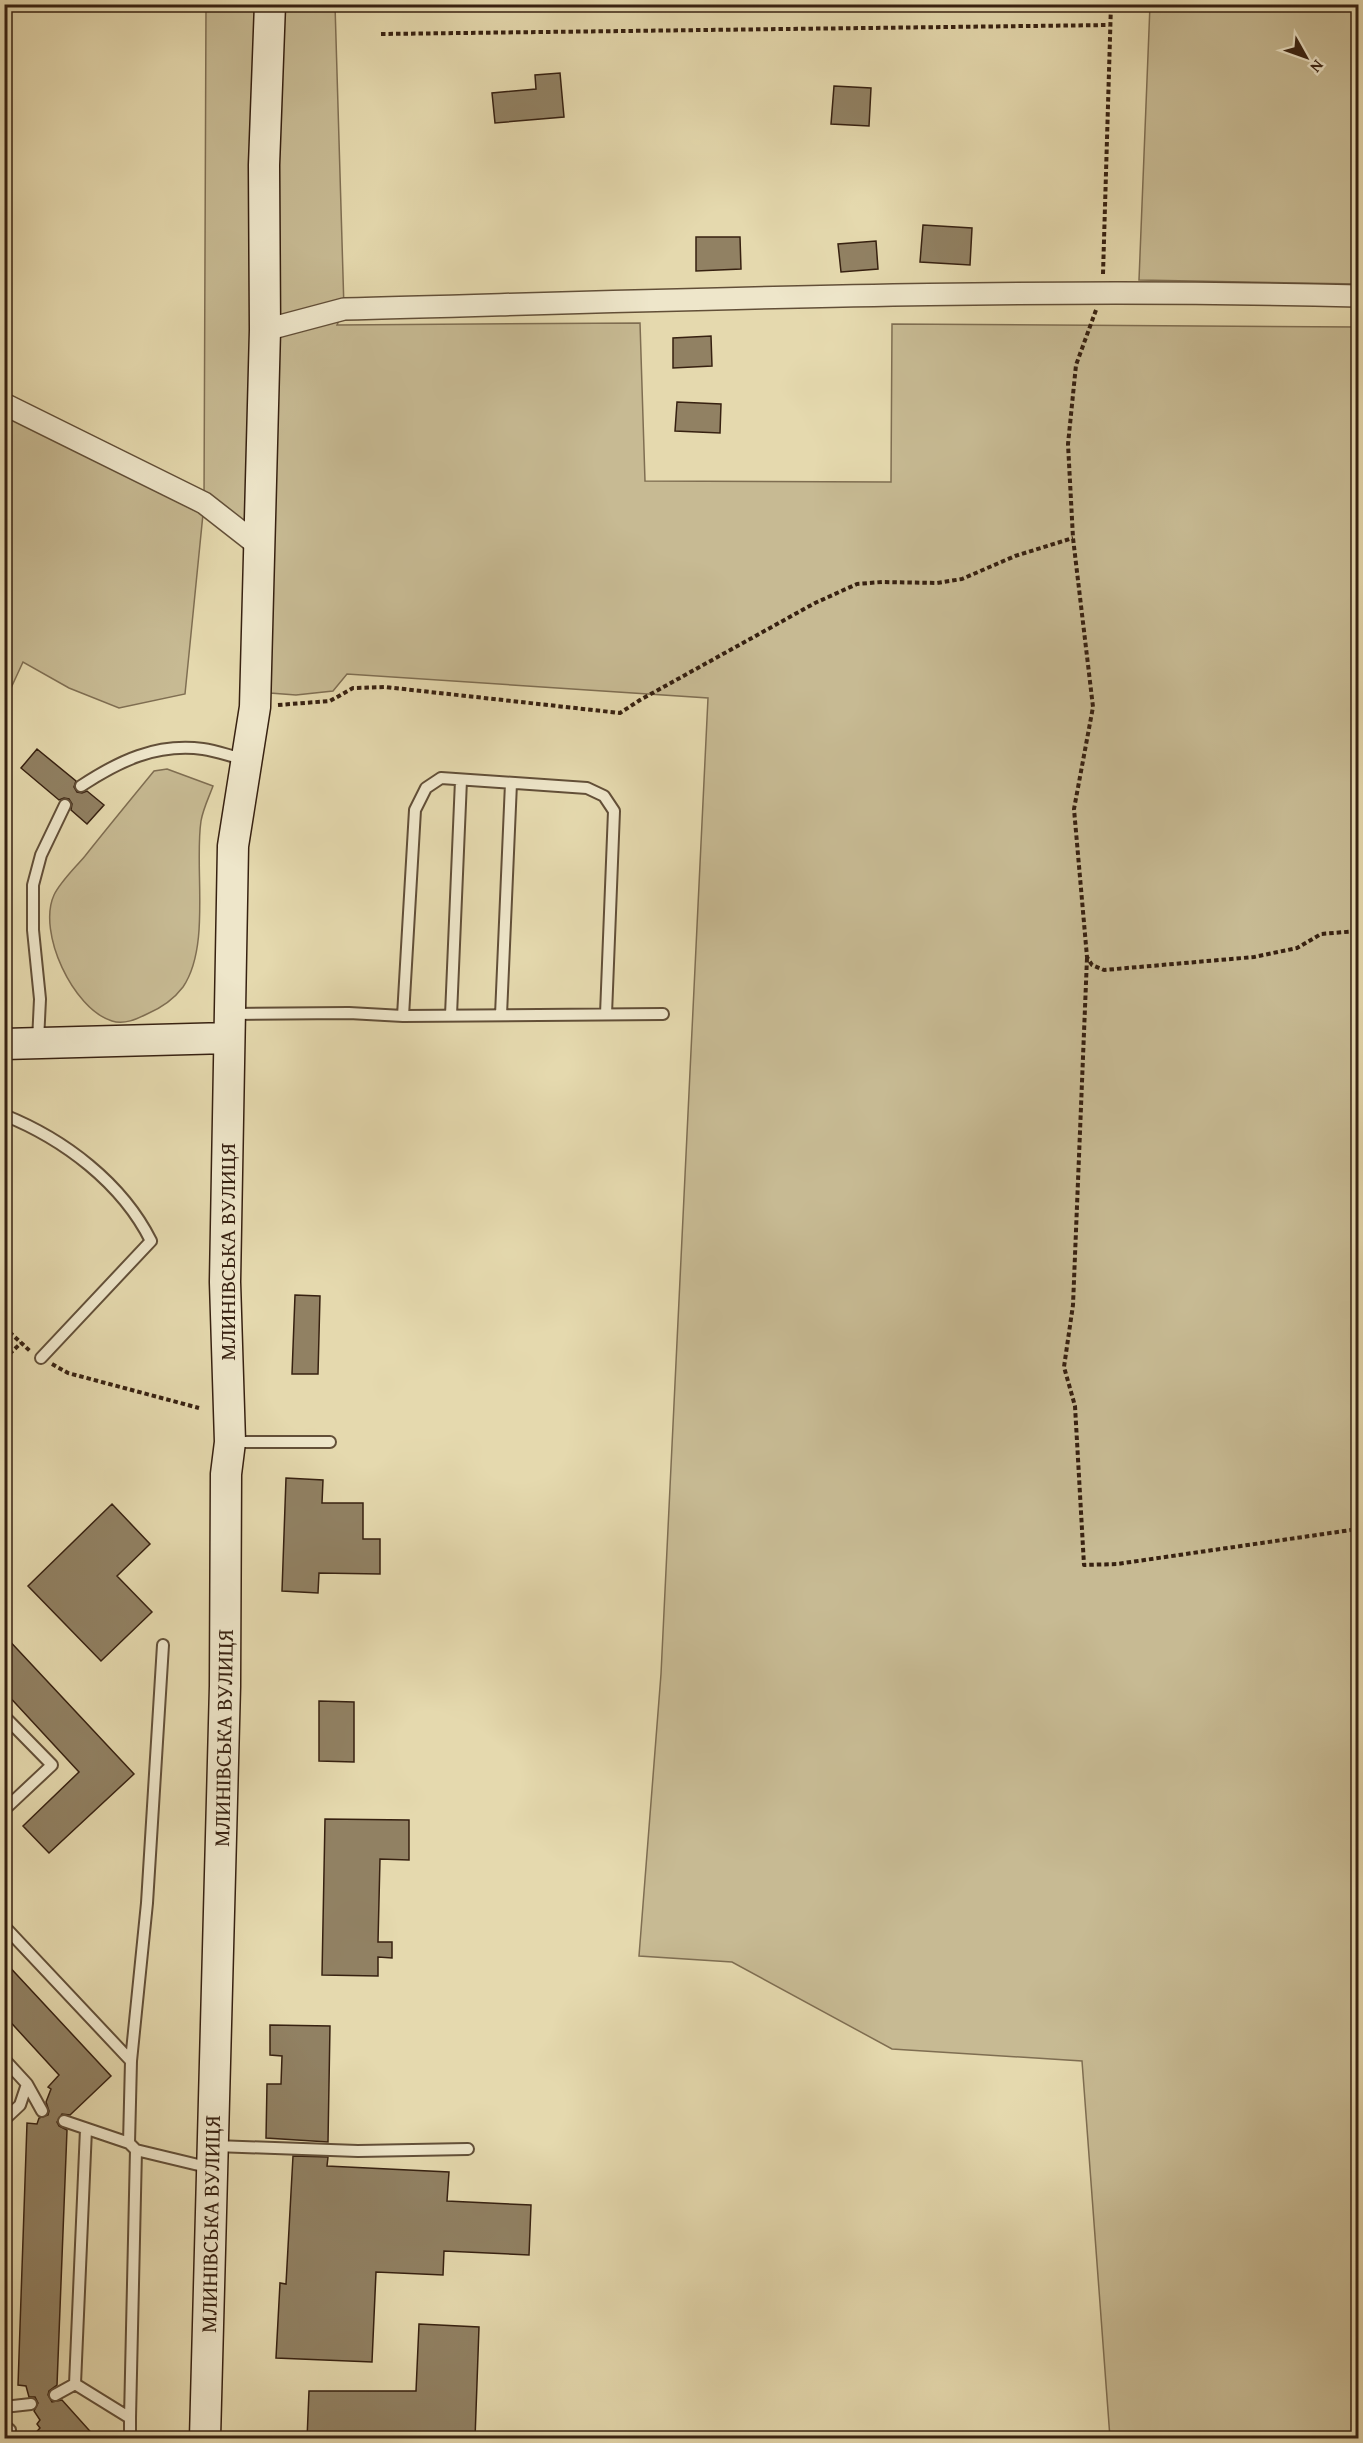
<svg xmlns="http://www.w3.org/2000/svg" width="1363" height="2443" font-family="'Gentium Book Plus',serif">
  <rect width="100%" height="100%" fill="#e5d9ae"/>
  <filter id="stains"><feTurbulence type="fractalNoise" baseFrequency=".00333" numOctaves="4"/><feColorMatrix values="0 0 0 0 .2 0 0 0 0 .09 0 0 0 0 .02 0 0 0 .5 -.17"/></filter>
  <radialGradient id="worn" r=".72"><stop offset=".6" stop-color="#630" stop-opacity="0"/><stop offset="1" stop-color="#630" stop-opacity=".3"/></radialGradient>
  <path fill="#c7ba93" stroke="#7f6e52" stroke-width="1.5" d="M206,5H335L344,309L337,325L640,323L645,481L891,482L892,324L1358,327V2438H1110L1082,2061L892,2049L732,1962L639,1956L661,1674L708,698L347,674L333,691L296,695L270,693L259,546L204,504L185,694L119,708L69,688L23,662L5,701V404L204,502Z
    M1150,5H1358V284L1139,280Z
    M167,769L213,786C209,797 203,809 201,821C194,867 211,946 183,987C174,999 161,1008 147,1014C137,1019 124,1025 112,1021C73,1009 37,932 54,895C61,881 75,868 85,856C108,827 131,799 154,771Z"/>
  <path fill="#918163" stroke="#372111" stroke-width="1.5" d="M560,73L564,117L495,123L492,93L536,89L535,75Z
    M834,86L871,88L869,126L831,124Z
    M923,225L972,228L970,265L920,262Z
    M696,237H740L741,269L696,271Z
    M876,241L878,269L841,272L838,244Z
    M711,336L712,366L673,368V338Z
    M677,402L721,404L720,433L675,431Z
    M37,749L76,781L74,787L77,792L82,793L87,791L104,805L87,824L71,810L72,804L69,799L64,798L59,800L21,768Z
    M295,1295L320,1296L318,1374H292Z
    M286,1478L323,1480L322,1503H363V1539H380V1574L319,1573L318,1593L282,1591Z
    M112,1504L150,1544L117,1576L152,1612L101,1661L28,1586Z
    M4,1635L134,1774L49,1853L23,1826L79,1772L4,1691Z
    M319,1701L354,1702V1762L319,1761Z
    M325,1819L409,1820V1860L380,1859L378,1942H392V1958L378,1957V1976L322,1975Z
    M4,1961L111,2076L70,2115L62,2114L57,2122L59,2126L67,2130L57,2385L49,2391L48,2395L52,2402L62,2400L97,2439H30L40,2428L37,2424L40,2420L34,2411L38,2403L35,2397H29L26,2386L18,2385L27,2123L37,2124L39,2118L48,2115L49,2111L46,2102L51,2089L48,2087L59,2075L4,2015Z
    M270,2025L330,2026L328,2142L266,2138L267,2084H281L282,2056L270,2055Z
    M293,2156L328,2157L327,2166L449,2172L447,2201L531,2205L529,2255L444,2251L443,2275L376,2272L372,2362L276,2358L280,2283L286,2284Z
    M419,2324L479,2327L475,2439H307L309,2391H416Z"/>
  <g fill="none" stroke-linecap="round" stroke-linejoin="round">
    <defs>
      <path id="service" d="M81,786C119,761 156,743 203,749C217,751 230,756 244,759
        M231,1014L349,1013L403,1016L663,1014
        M451,1015L461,780
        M501,1015L511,783
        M403,1016L415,810L426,788L441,778L587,788L604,796L614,811L606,1014
        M38,1041L40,999L33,930V885L41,855L65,805
        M4,1115C64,1139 122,1183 151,1241L41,1358
        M230,1442H330
        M4,1716L52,1765L4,1810
        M4,1926L131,2061
        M4,2059L27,2084L20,2105L4,2120
        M27,2084L42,2111
        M64,2121L129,2143L136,2150L211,2168
        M86,2129L75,2384L130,2418V2438
        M129,2143L131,2061L147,1903L163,1645
        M215,2146L358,2151L468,2149
        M55,2395L75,2384
        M4,2407L31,2404
        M130,2418L136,2150
        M4,2425L10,2430"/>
      <path id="minor" d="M265,330L344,309C682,300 1020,287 1358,296
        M4,404L204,503L259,546"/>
      <path id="secondary" d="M4,1044L228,1038
        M205,2438L225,1686L226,1474L230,1442L225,1282L233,846L255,707L265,330L264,165L270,4"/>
    </defs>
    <use href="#service" stroke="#624f38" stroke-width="14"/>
    <use href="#minor" stroke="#624f38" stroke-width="24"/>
    <use href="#secondary" stroke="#372111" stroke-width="33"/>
    <path stroke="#372111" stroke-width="4" stroke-dasharray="4.5 3" stroke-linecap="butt" d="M381,34L1109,25
      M1103,274L1111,4
      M1096,310L1076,365L1068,444L1073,538L1093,707L1074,809L1087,957L1092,965L1104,970L1254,957L1297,948L1321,934L1358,931
      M278,705L330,701L353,688L385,687L620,713L640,700L815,603L857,584L882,582L937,583L962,579L1015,556L1073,538
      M1087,958L1073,1305L1064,1367L1075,1406L1084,1565L1117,1564L1358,1529
      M4,1327L30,1351
      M4,1359L21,1343
      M52,1364L68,1373L199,1408"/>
    <use href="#service" stroke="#eee6ca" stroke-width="10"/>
    <use href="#minor" stroke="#eee6ca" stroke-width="21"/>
    <use href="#secondary" stroke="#eee6ca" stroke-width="30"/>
  </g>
  <g text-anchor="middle" stroke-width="6" stroke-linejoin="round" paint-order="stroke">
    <g font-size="22" fill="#372111" stroke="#eee6ca">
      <text transform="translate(227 1252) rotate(-90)" y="8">МЛИНІВСЬКА ВУЛИЦЯ</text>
      <text transform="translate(223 1738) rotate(-89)" y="8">МЛИНІВСЬКА ВУЛИЦЯ</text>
      <text transform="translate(210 2224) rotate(-89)" y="8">МЛИНІВСЬКА ВУЛИЦЯ</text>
    </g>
  </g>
  <rect width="1363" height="2443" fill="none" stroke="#e5d9ae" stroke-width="24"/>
  <rect x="6" y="6" width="1351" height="2431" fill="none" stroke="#372111" stroke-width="3"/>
  <rect x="12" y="12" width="1339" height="2419" fill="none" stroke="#372111" stroke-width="1.5"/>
  <g transform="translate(1306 57) rotate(130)" stroke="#eee6ca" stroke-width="4.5" paint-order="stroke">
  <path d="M0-4.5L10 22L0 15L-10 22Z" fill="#372111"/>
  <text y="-9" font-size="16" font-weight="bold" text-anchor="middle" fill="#372111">N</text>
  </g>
  <rect width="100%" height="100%" filter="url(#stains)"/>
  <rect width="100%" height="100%" fill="url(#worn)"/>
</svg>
